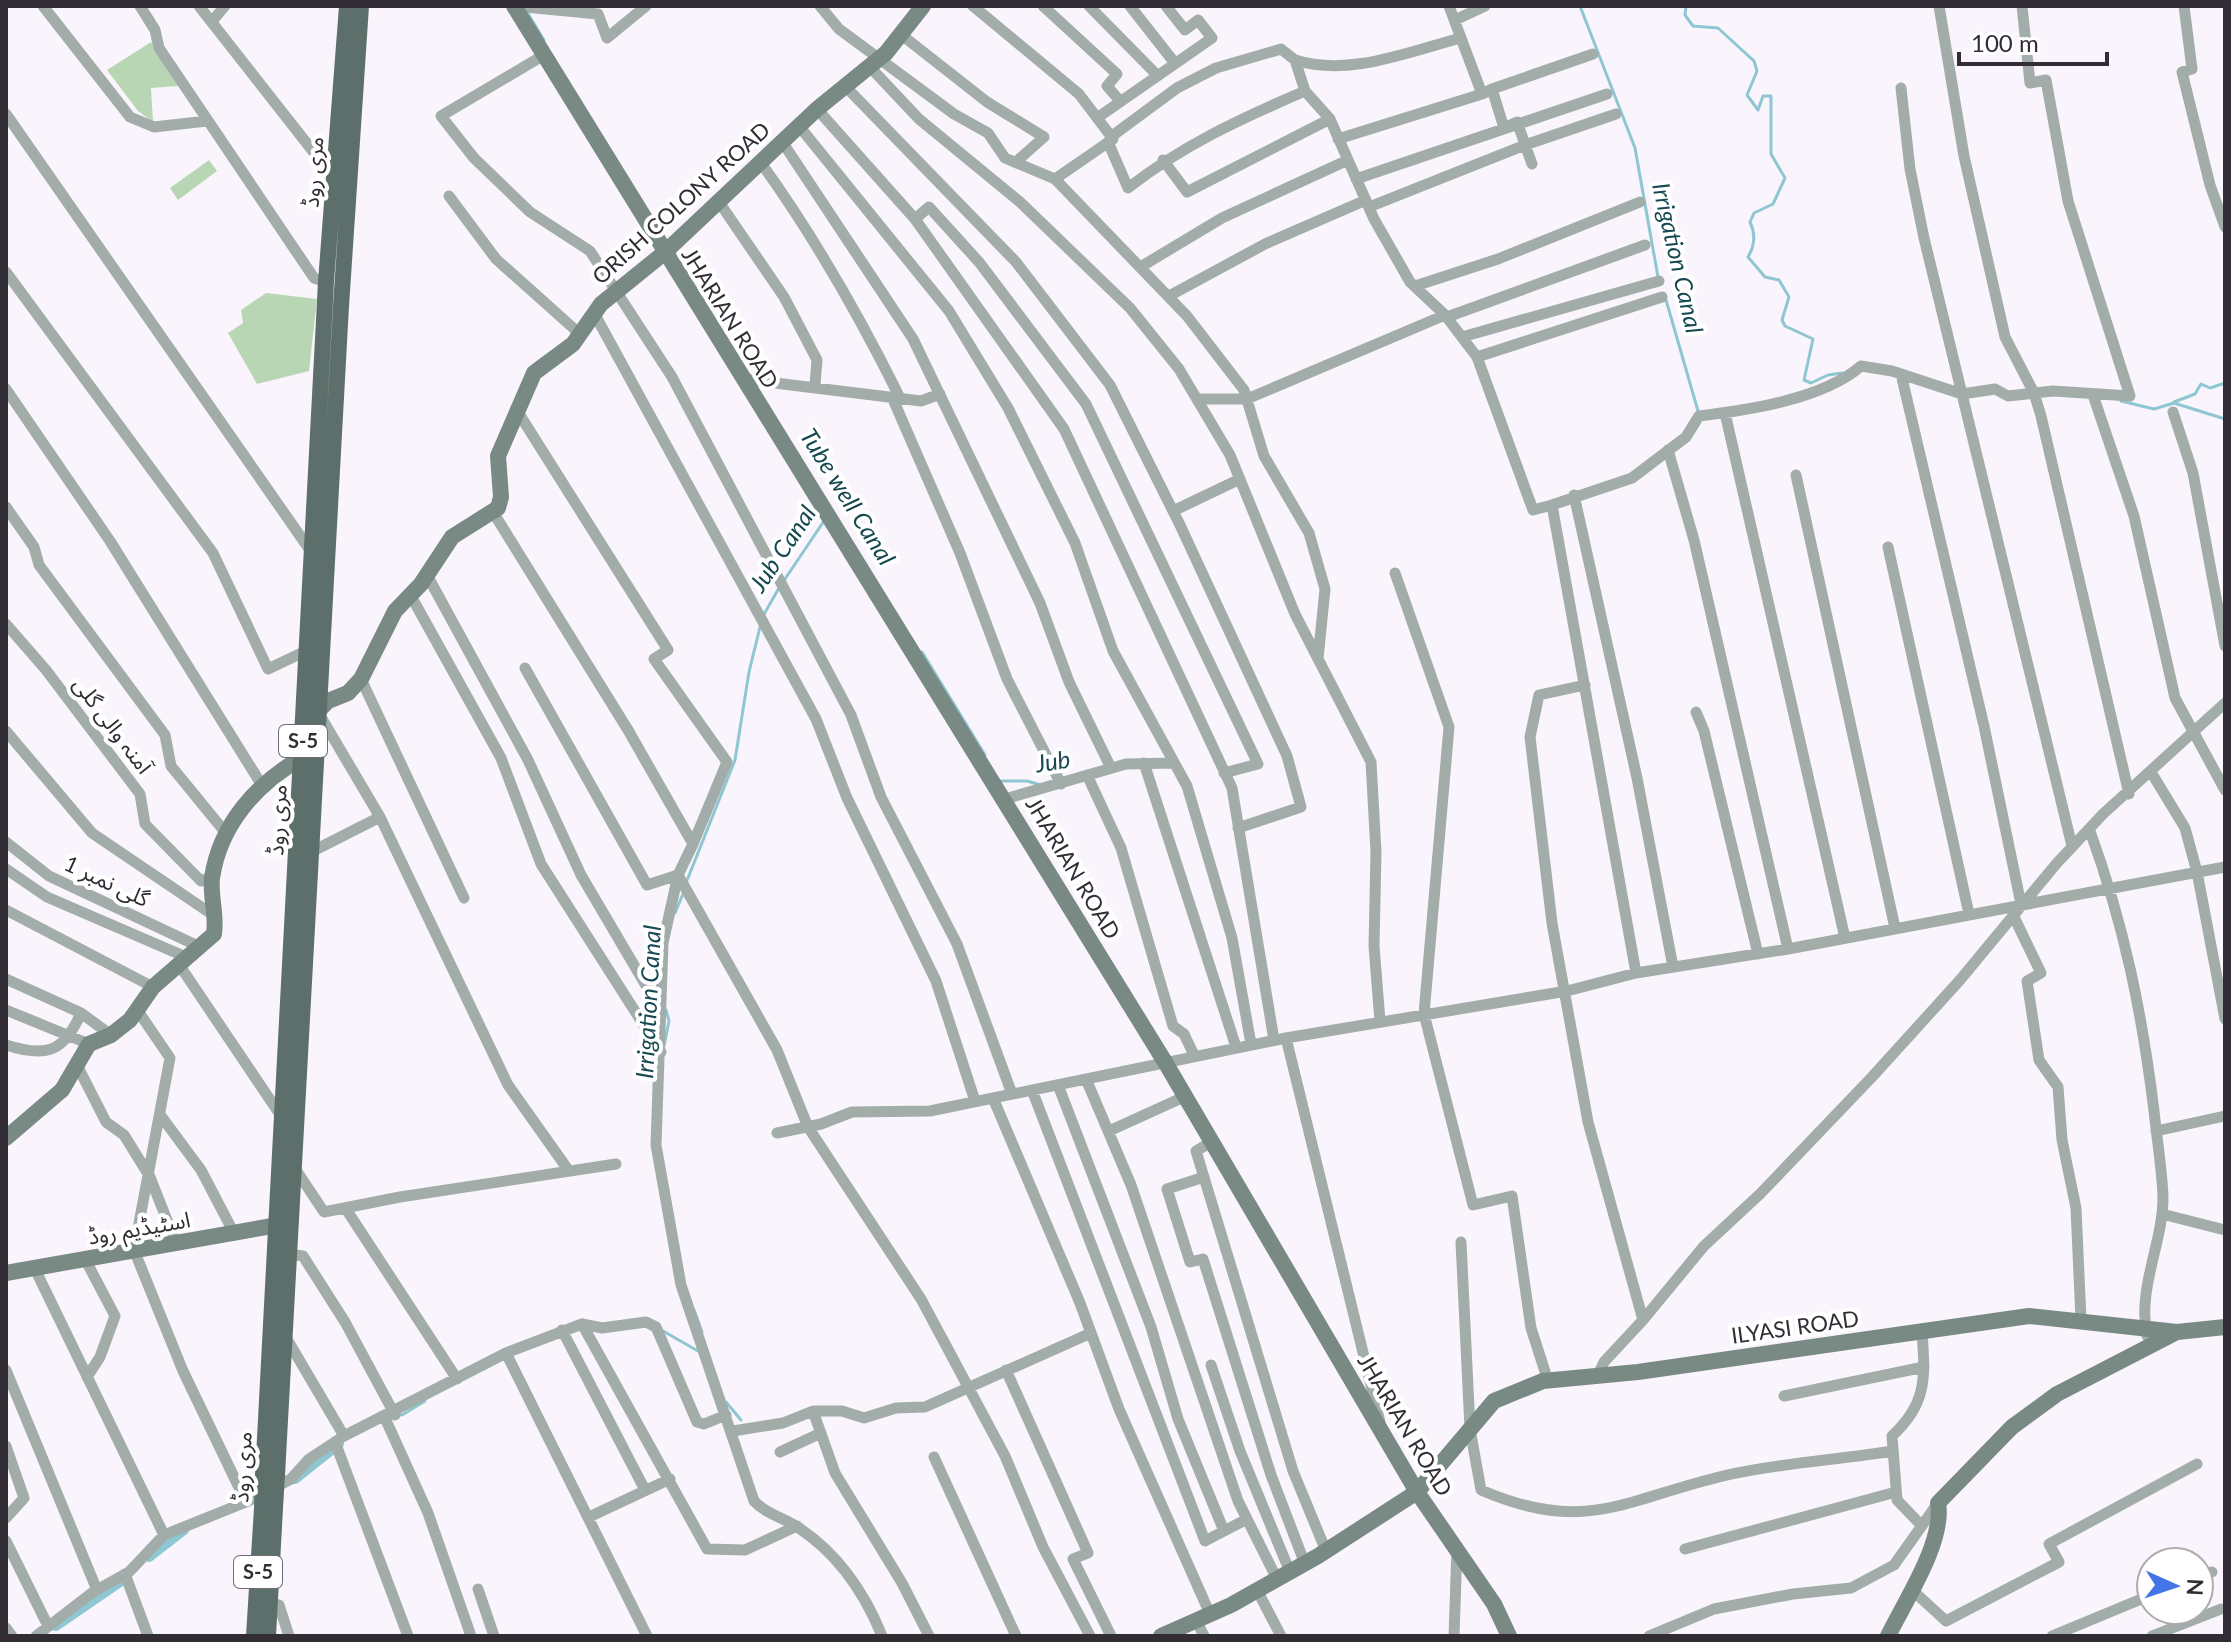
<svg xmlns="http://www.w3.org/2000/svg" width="2231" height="1642" font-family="Lato,'Noto Sans Arabic',sans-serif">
  <rect width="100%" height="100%" fill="#faf5fd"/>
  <path fill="#b8d6b4" d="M151,42L180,86L151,88L153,122L138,111L107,70Z
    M209,160L217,171L178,200L170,188Z
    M266,293L317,299L309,371L257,384L228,333L243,323L241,310Z"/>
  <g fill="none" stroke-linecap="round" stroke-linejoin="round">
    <path stroke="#8ec7d1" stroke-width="3" d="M1580,6L1635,148L1658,277
      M1686,6L1685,15L1693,26L1718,28L1754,61L1757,71L1747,95L1758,110L1763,96H1771V154L1785,178L1773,204L1754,213L1750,222C1756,234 1755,245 1748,257L1765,277L1779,280L1789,297L1782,320L1785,326L1813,339L1804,380L1811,383L1828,375L1842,373
      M527,12L544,40
      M1666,300L1698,411
      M2121,401L2154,409L2174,403L2225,419
      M2174,402L2195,394L2201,384L2210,388L2225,383
      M783,582L824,521
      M763,616L779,588
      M922,652L985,755
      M1001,781H1027L1041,785
      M686,883L735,760L749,672L760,627
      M675,913L683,894
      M664,1046L669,1021L666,1010
      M694,1310L702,1332
      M663,1331L698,1351
      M726,1402L741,1420
      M397,1414L402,1415L425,1401"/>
    <path stroke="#8ec7d1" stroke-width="10" d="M295,1479L339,1444
      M149,1557L184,1530
      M56,1626L126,1578"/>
    <path stroke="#a2adaa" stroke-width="11" d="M43,6L130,117L154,127L207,121
      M140,6L155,30L159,48L314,278L326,282
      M199,6L334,178
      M514,6L598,14L607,38L646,6
      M820,6L839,29L954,114L988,133L1005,158L1055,179L1187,316L1244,390L1264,456L1309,533L1325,589L1318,659
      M973,6L1079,94L1113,139L1055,179
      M1043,6L1117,74L1107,86L1120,101
      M1089,6L1157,75
      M1130,6L1174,62
      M1449,6L1482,94L1492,89L1504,128L1517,122L1532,164
      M1939,6L1964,156L2005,337L2034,393L2041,416L2129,794
      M2184,6L2192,69L2182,72L2210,185L2225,227
      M213,20L225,6
      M1455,20L1485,6
      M903,36L987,102L1044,137L1016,162
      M544,55L441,116L474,158L530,212L590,251L672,377L851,715L881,797L957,944L1012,1094
      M1295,60C1349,77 1407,52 1461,38
      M869,66L919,119L1020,202L1130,308L1179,369L1230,455L1295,614L1371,762L1376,852L1374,946L1380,1021
      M844,85L1016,262L1110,385L1180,525L1287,756L1301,807L1238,828
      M1901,88L1910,169L1924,238L2072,846
      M1492,89L1593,54
      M817,109L915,219L1064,429L1232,788L1274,1040
      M6,114L312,553
      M1097,118L1212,38L1198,20L1185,30L1166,6
      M799,126L949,311L1008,408L1075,543L1113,651L1187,786L1232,938L1251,1044
      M1112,136L1177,88L1216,68L1281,49L1295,60L1305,91
      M1338,139L1482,94
      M1108,142L1128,188C1183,145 1242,118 1305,91L1330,119L1348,160L1222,218L1142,266
      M783,143L913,339L1040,603L1069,682L1111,768
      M1163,160L1187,192L1330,119
      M1348,160L1374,219L1410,282L1445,315L1477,357L1533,510L1552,505L1636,973
      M761,163C815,238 859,315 900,398
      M1356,179L1607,94
      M449,196L496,259L581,335
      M719,202L784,297L817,360L815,385
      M1369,207L1525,145L1616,114
      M915,219L929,207L979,262L1086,404L1258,764L1224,773
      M6,272L213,553L268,669L308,650
      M1415,286L1498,259L1640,202
      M1169,296L1265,244L1366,200
      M594,313L816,719L847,798L936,981L975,1101
      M1447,317L1645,245
      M1462,337L1659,281
      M1477,357L1662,297
      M1901,374L1984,726L2021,904
      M743,379L921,401L940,394
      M6,389L110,541L263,787
      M2093,395L2134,516L2175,698L2225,790
      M892,397L960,553L1007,679L1061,784
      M1197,399H1247L1445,315
      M516,409L668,650L654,659L727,762L693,844
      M2173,412L2193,473L2225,646
      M1725,413L1845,938
      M1668,450L1694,540L1788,949
      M1796,475L1895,928
      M1574,495L1637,778L1673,967
      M1552,505L1632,478L1686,437L1699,416C1749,410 1823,399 1861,366L1892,371L1962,394L1995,389L2008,396L2053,391L2130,396L2068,201L2046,80L2030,83L2022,6
      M6,507L34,547L39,565L165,735L171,766L225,832
      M1173,511L1240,479
      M493,512L628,730L693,844L678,875L647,885L525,668
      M1888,547L1969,914
      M1395,573L1449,727L1424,1014L1473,1205L1512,1196L1531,1328L1548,1381
      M427,575L528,760L581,875L661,1011
      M411,596L501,758L541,864L661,1052
      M6,624L46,670L140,794L145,824L201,881L212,877
      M361,679L464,898
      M1585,685L1539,695L1530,737L1552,923L1588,1122L1643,1320
      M318,712L380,817L508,1085L569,1171
      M1696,712L1704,731L1758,954
      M6,731L92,833L216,917
      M1144,763L1236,1047
      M2151,772L2185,828L2197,872L2225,1019
      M1087,775L1121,848L1173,1026L1184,1034L1194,1055
      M1005,799L1126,764L1174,763
      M2090,831C2124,925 2142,1012 2154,1111C2157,1140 2162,1169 2163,1197C2163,1244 2137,1288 2147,1336
      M6,842L49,876L198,946
      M311,852L380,817
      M6,869L47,897L186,957
      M678,875L777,1050L808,1127L921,1299L950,1353L1005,1456L1043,1547L1090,1636
      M678,875L663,943L656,1145L681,1285L754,1501C766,1514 782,1517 796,1526C838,1553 864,1591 882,1636
      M6,910L153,987
      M2014,917L2041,973L2027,981L2039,1060L2058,1087L2062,1140L2076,1208L2081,1320
      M178,963L283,1119
      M6,979L81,1013L111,1035
      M6,1010L89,1044
      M138,1011L170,1058L134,1250L183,1371L246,1502
      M1286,1038L1380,1422
      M6,1045C47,1058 64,1052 81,1013
      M78,1067L106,1122L124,1135L150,1177L176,1243
      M1086,1079L1131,1185L1238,1501L1277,1579
      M1058,1085L1151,1327L1178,1419L1224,1531
      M1032,1090L1205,1541L1247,1519
      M993,1098L1080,1303L1119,1409L1210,1614
      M161,1116L201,1170L235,1235
      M1109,1131L1186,1096
      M2156,1131L2225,1116
      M777,1133L821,1124L852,1112L930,1111L1286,1038L1567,991L1636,973L1788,949L2225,867
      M1213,1141L1196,1151L1293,1471L1326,1551
      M294,1167L324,1212L400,1197L616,1164
      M1204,1177L1167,1189L1190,1262L1203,1259L1271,1475L1305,1564
      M346,1209L457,1379
      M2162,1214L2225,1230
      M1461,1242L1470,1429L1481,1490C1585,1535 1623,1500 1723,1476C1778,1463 1837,1460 1893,1451
      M288,1254L303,1256L345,1322L395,1415
      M85,1259L115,1316L100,1357L87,1377
      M34,1267L164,1535
      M582,1324L707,1549L745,1550L797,1526
      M562,1330L645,1490
      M284,1334L344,1436
      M506,1353L647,1636
      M1211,1365L1240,1451L1290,1572
      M6,1370L97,1590
      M1006,1370L1088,1553L1073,1559L1111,1636
      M1597,1377L1604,1362L1643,1320L1704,1246L1760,1194L1872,1077L1960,980L2057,863L2103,814L2225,703
      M1784,1396L1924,1367
      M813,1411L835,1473L902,1583L929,1636
      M385,1418L428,1513L471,1636
      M733,1431L783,1423L813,1411H842L864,1418L896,1408L925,1407L1091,1333
      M335,1442L408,1636
      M6,1446L24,1498L6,1518
      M780,1452L821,1433
      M934,1457L1016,1636
      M589,1517L670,1479
      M1921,1525L1897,1500L1892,1436C1928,1403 1925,1376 1922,1331
      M6,1541L48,1626
      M1685,1549L1896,1492
      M125,1574L148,1636
      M2199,1576L2212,1572
      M478,1589L494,1636
      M1911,1589L1946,1621L2059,1562L2049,1544L2197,1464
      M1257,1590L1281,1636
      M270,1604L279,1605L289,1636
      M1196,1620L1204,1636
      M6,1628L12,1636
      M36,1636L93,1592L129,1572L164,1535L246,1502L291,1479L309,1459L344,1436L506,1353L582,1324L602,1328L646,1322L656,1327L697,1422L704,1424L726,1415
      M1454,1636L1457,1548
      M1649,1636L1714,1609L1793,1594L1851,1588L1894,1565L1938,1503
      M2052,1636L2151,1595
      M2152,1636L2221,1609"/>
    <path stroke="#798984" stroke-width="16" d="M514,6L1165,1062L1417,1492L1494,1604L1509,1636
      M318,711L328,701L348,693L361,679L395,611L421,584L452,537L498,508L501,497L498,456L534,373L573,344L601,304L664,253L817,109L886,53L923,6
      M6,1138L62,1090L89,1044L111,1035L130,1020L153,987L214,934C217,915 210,897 212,878C220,824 257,783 303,757
      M6,1273L278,1225
      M1161,1636L1231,1605L1318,1556L1417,1492L1494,1401L1543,1381L1638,1372L2029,1316L2177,1332L2225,1327
      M1888,1636C1905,1601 1945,1541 1938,1503L2012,1427L2057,1394L2177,1332"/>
    <path stroke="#5c6f6a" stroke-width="16" d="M277,1475L341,306L361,6
      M263,1476L326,282L347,6
      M254,1636L262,1508
      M268,1636L275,1508"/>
    <path stroke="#5c6f6a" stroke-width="16" d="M262,1508L263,1476
      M275,1508L277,1475"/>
  </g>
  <g text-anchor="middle" stroke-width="8" stroke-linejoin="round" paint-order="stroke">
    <g fill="#fff" stroke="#706c71" stroke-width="2">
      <rect x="279" y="725" width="48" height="32" rx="6"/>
      <rect x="234" y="1556" width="48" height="32" rx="6"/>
    </g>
    <g font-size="20" font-weight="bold" fill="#322d34">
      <text x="303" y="748">S-5</text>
      <text x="258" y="1579">S-5</text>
    </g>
    <g font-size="22" fill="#322d34" stroke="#fff">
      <text transform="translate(313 172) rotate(-86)" y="8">مری روڈ</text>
      <text transform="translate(681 203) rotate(-42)" y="8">ORISH COLONY ROAD</text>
      <text transform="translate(730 318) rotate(58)" y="8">JHARIAN ROAD</text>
      <text transform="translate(113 725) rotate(53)" y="8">آمنہ والی گلی</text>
      <text transform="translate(277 820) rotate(-87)" y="8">مری روڈ</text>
      <text transform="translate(1073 868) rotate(59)" y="8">JHARIAN ROAD</text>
      <text transform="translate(107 881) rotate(25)" y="8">گلی نمبر 1</text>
      <text transform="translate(139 1228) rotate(-10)" y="8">اسٹیڈیم روڈ</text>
      <text transform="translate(1795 1327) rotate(-8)" y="8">ILYASI ROAD</text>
      <text transform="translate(1405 1425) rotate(59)" y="8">JHARIAN ROAD</text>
      <text transform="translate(242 1467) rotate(-87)" y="8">مری روڈ</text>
    </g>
    <g font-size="24" font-style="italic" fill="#154850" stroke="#fff">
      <text transform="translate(1677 258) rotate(77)" y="8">Irrigation Canal</text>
      <text transform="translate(847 497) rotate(58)" y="8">Tube well Canal</text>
      <text transform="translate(783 549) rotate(-56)" y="8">Jub Canal</text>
      <text transform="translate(1053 762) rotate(-9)" y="8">Jub</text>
      <text transform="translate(649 1002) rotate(-87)" y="8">Irrigation Canal</text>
    </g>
  </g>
  <rect width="2231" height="1642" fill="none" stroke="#322d34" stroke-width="16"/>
  <g transform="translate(2175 1586) rotate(93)"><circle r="38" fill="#ffffff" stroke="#adabae" stroke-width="2"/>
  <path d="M0-6L14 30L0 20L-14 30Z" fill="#4475e7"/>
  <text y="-12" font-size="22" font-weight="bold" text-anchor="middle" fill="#322d34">N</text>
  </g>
  <path d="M1959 52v12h148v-12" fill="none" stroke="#322d34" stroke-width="4"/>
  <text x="1971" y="52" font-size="24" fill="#322d34" stroke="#ffffff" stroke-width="6" paint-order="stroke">100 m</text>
</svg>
